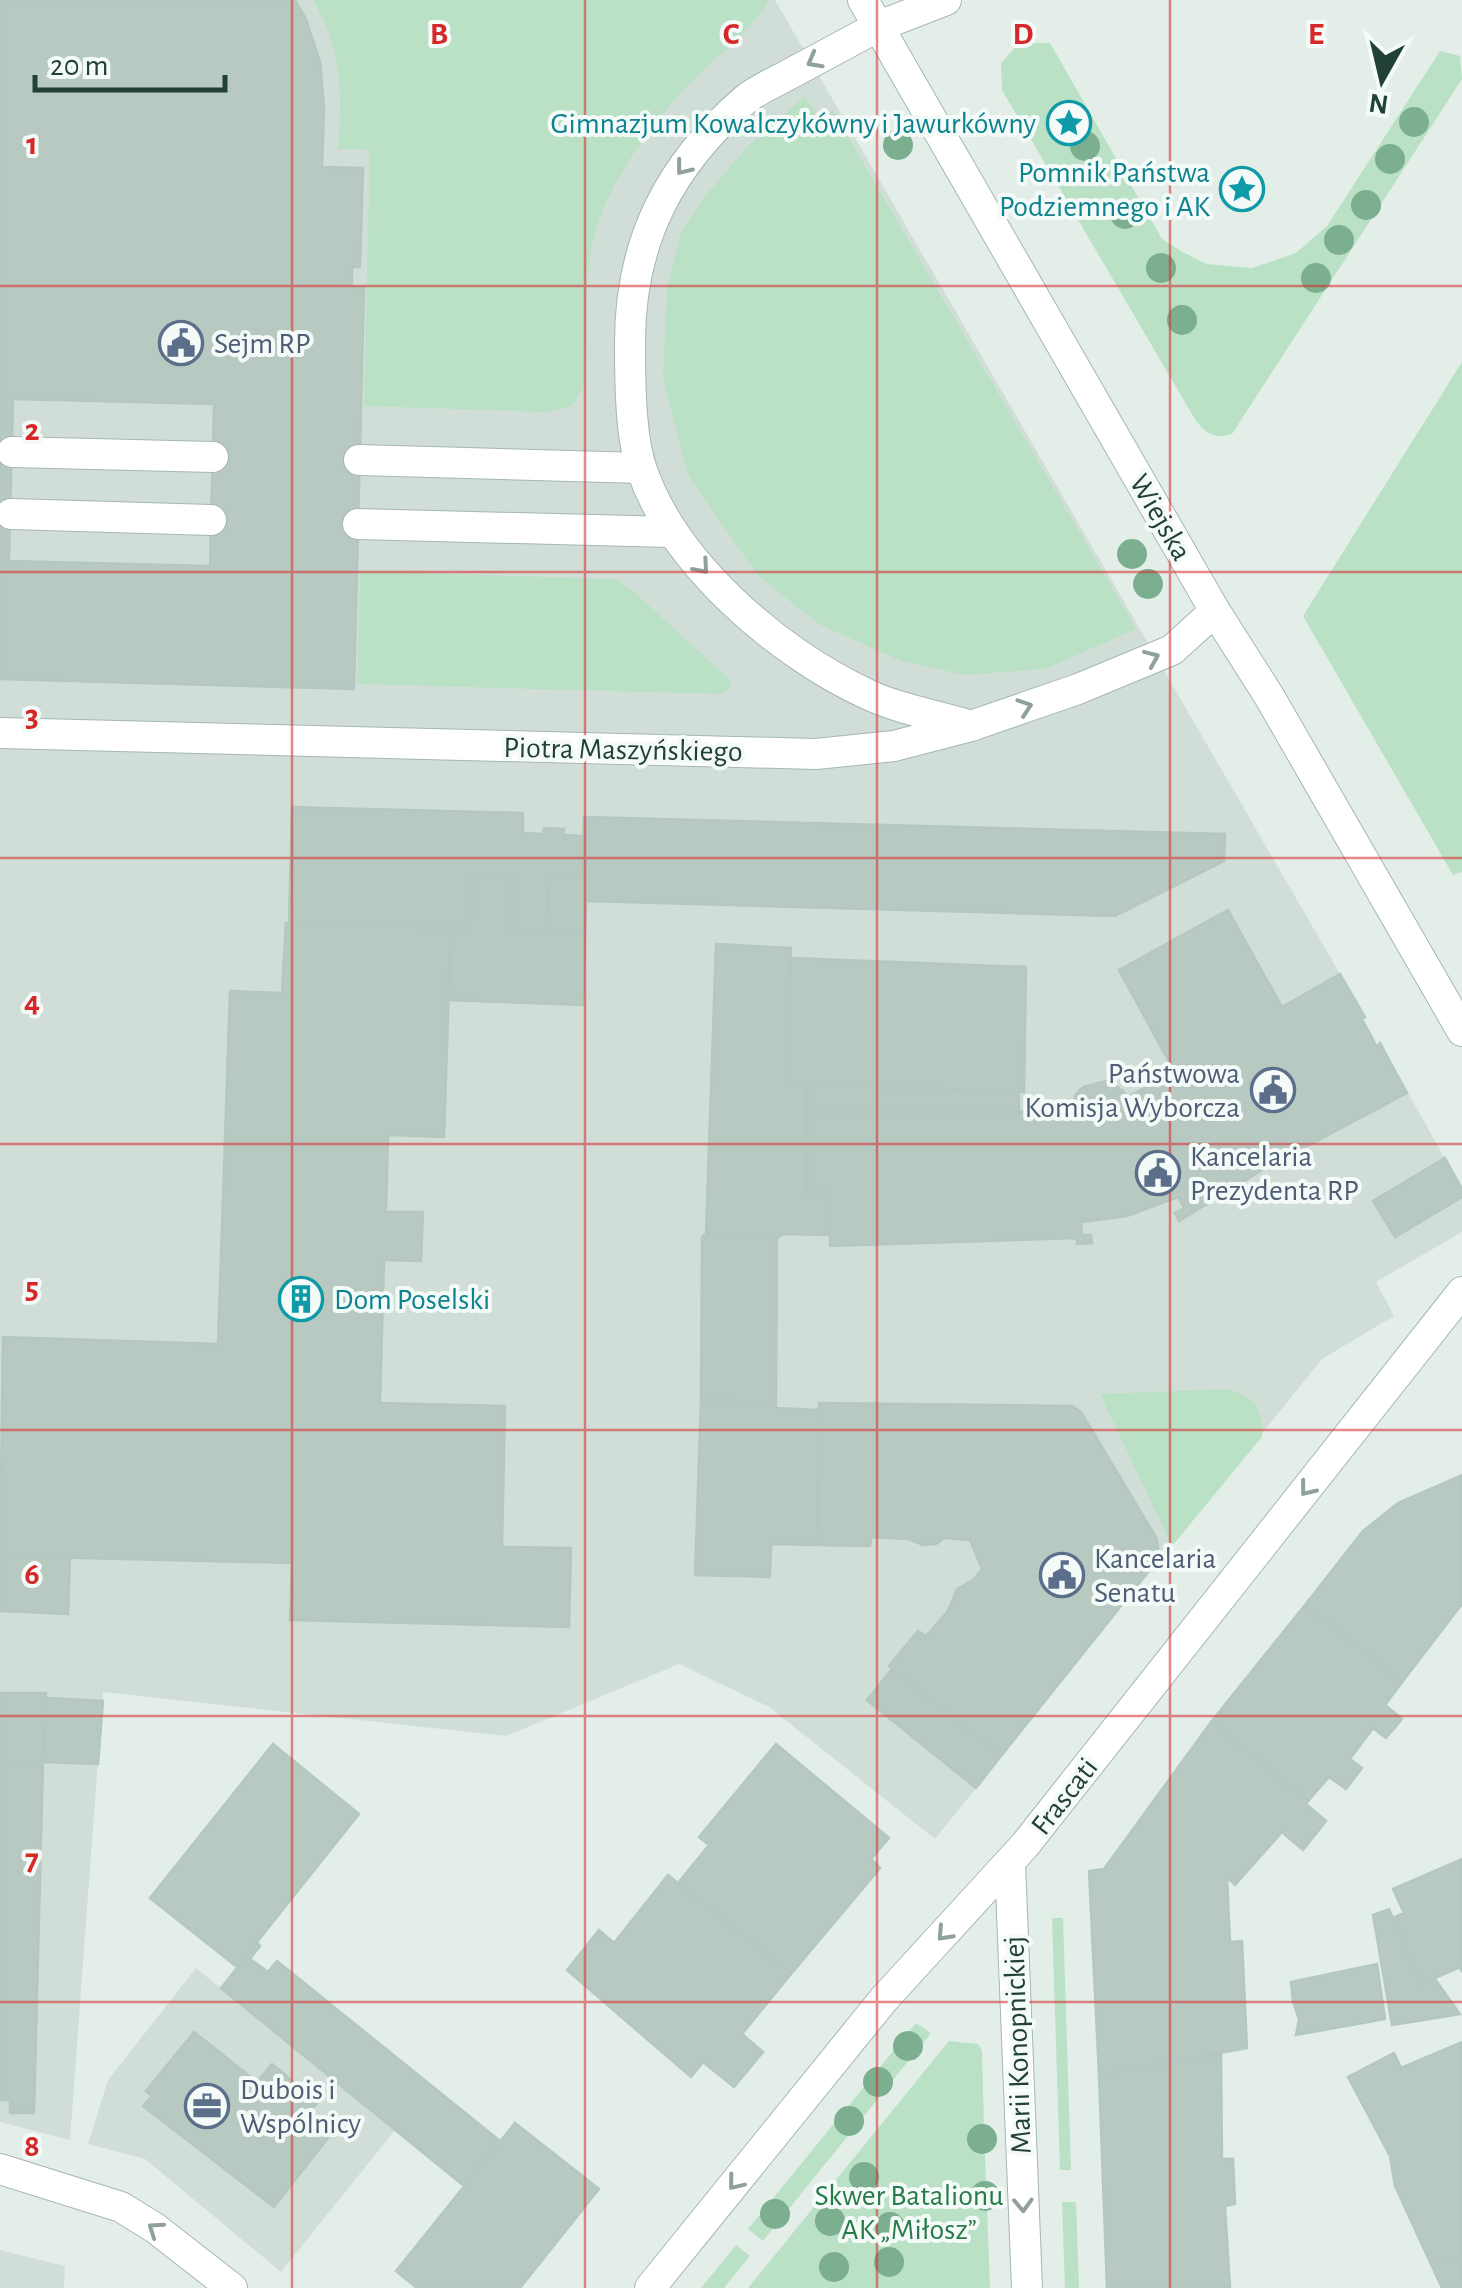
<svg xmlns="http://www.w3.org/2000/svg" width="1462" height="2288" font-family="'Alegreya Sans',sans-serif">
  <rect width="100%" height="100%" fill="#e3eee9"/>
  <path fill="#d1ded8" d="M0,0H775L1365,1017L1362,1020L1376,1046L1380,1043L1462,1189V1232L1376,1282L1394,1316L1322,1359L935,1839L769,1707L679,1664L506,1736L103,1692L70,2140L0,2122Z
    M196,1968L395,2130L281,2272L145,2159L88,2144L108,2080Z
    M0,2250L65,2266L64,2288H0Z"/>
  <path fill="#bae1c5" d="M313,0H769C745,39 705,65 675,99C639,142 601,195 591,251C583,296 589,343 583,389L572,406L546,412L364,406L370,150L338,149C342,90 343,53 313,0Z
    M1019,43H1050L1162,239L1181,251L1206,264L1252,268L1296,253L1327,226L1440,51L1460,56L1462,79L1232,434C1214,439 1207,434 1196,421L1002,90L1001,63Z
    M805,96L819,118L833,111L1136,629L1045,669L965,675L901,661L819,624L758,576L688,475L663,379L667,289L681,232L706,195L748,146Z
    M1462,362V872L1453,875L1303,616Z
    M360,571L616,579L632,590L729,679L731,687L723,694H715L357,684Z
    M1229,1389C1254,1397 1265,1411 1262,1437L1172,1546L1100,1394Z
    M1052,1918H1063L1071,2170H1060Z
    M916,2023L931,2033L763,2241L748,2229Z
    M949,2041L978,2044L982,2051L984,2128L991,2129L992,2149L985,2151L986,2186H994L995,2207H987L990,2288H748Z
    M1062,2202H1076L1079,2288H1065Z
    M736,2245L750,2256L724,2288H701Z"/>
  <path fill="#b8c9c2" stroke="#b5c8c0" stroke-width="2.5" fill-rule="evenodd" d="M0,0H295L306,19L320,62L324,108L322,167L363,168L360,267H352V287H364L354,689L0,679ZM13,399L214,404L210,566L9,561Z
    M292,807L523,813V833L543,834L544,828L564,829L563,835L584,836L582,874L549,873L547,931L512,930L513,877L472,875L471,929L289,923Z
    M584,817L1225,834L1224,861L1115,916L586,901L585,932L547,931L549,873L582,874Z
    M472,875L513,877L512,930L585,932L583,1005L447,1000L451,928L471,929Z
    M1228,910L1282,1007L1340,974L1365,1017L1362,1019L1377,1047L1380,1043L1407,1093L1264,1169L1179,1221L1175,1213L1184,1208L1178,1197L1127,1216L1081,1222L1082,1235H1091L1092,1243L1077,1244V1238L830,1246L829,1192H807V1113L1070,1111L1076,1094L1083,1087L1106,1081L1122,1090L1128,1097L1174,1071L1119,970Z
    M286,923L451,928L444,1137L388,1135L386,1212H423L421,1261L384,1260L380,1403L505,1406L502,1547L571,1548L569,1627L290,1620L292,1563L0,1556L3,1337L218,1344L230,991L282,993Z
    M716,944L791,948L789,1084L807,1085V1192H829V1235L783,1234L777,1238L706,1234Z
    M791,958L1026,967L1024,1092L789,1084Z
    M807,1085L1019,1091V1111L807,1113Z
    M1445,1158L1462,1189V1197L1395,1237L1373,1201Z
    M706,1234L777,1238L776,1402L701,1400L702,1237Z
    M701,1400L776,1402V1408L818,1410L817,1545L771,1544L770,1577L695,1575Z
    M819,1403L1072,1406L1081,1412L1157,1539L1159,1558L1001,1756L889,1666L918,1631L926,1636L948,1611L957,1589L973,1580L982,1569L970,1540L944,1538L936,1544L923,1545L909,1539L871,1537L870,1546L817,1545Z
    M1462,1475V1604L1403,1681L1305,1605L1363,1531L1398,1503Z
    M0,1556L70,1558L68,1614L0,1611Z
    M1305,1605L1403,1681L1385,1705L1402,1719L1386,1738L1373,1728L1350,1759L1362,1768L1346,1789L1329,1777L1308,1801L1211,1722Z
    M892,1669L1001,1756L976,1788L867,1700Z
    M0,1693H46L43,1762H0Z
    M46,1698L103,1701L98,1764L43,1762Z
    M1211,1722L1308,1801L1306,1804L1326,1821L1303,1850L1282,1832L1235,1885L1227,1877L1230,1942L1242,1941L1247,2048L1099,2075L1089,1871L1104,1869Z
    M273,1744L359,1814L237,1967L150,1898Z
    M776,1744L889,1838L871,1859L880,1868L791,1974L678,1883L709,1845L699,1837Z
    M0,1762H43L34,2113H10V2100H0Z
    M1462,1859V1972L1460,1967L1421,1984L1393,1918L1404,1913L1393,1889Z
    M668,1875L791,1974L742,2034L763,2052L734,2087L703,2062L691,2077L567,1970L599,1930L614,1943Z
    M1389,1909L1421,1984L1435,1979L1460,2014L1392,2025L1373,1915Z
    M257,1943L260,1946L250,1959L268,1972L277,1961L500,2141L464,2186L221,1988Z
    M1377,1964L1385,2019L1296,2035L1299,2019L1293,2002L1291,1982Z
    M194,2032L257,2082L272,2064L318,2102L303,2120L328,2138L274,2207L143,2106L152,2096L146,2091Z
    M1462,2042V2256L1430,2262L1395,2186L1390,2156L1348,2077L1394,2053L1401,2068Z
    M1221,2054L1222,2159H1233L1235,2204L1225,2206L1230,2287L1107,2288L1099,2075Z
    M515,2123L599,2189L520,2288H417L396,2271Z
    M1462,2256V2288H1442L1430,2262Z"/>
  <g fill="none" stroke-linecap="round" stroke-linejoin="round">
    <defs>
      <path id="lane" d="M879,26C848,43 817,59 786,76C773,83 757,90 746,99C670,164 630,241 630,342C630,379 630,436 642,470C674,564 778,653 867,694C898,709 936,715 968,725
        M12,452L213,457
        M359,460L641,468
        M11,514L211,520
        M358,524L671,532
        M0,733L816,754L894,746L971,726L1078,689L1172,650L1215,611"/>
      <path id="street" d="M863,0L1215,611L1269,696L1462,1031
        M879,26L946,0
        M1010,1863L1027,2288
        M0,2169L121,2207L155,2228L232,2288
        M650,2288L884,1999L1025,1845L1462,1292"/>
    </defs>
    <use href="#lane" stroke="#a5b7b0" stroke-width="32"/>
    <use href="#street" stroke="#a5b7b0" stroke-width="32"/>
    <use href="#lane" stroke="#fff" stroke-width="30"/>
    <use href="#street" stroke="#fff" stroke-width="30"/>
  </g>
  <g fill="#7caf90">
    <circle cx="1414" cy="122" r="15"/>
    <circle cx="898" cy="145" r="15"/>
    <circle cx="1085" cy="146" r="15"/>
    <circle cx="1390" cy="159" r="15"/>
    <circle cx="1366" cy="205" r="15"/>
    <circle cx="1125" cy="214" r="15"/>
    <circle cx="1339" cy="240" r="15"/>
    <circle cx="1161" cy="268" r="15"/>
    <circle cx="1316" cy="278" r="15"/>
    <circle cx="1182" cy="320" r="15"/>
    <circle cx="1132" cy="554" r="15"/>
    <circle cx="1148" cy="584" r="15"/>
    <circle cx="908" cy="2046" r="15"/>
    <circle cx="878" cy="2082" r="15"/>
    <circle cx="849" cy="2121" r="15"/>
    <circle cx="982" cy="2139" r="15"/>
    <circle cx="864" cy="2177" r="15"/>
    <circle cx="985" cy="2196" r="15"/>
    <circle cx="775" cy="2214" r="15"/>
    <circle cx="830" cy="2221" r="15"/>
    <circle cx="890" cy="2227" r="15"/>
    <circle cx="889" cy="2262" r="15"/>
    <circle cx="834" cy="2267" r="15"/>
  </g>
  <defs><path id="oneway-chevron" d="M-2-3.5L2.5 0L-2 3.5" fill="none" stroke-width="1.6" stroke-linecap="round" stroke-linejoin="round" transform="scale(2.5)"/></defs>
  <g stroke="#90a09c">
    <use href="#oneway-chevron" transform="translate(814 61) rotate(151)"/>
    <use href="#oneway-chevron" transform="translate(683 168) rotate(128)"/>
    <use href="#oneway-chevron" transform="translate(702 567) rotate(49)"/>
    <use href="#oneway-chevron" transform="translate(1152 658) rotate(-23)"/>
    <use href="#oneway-chevron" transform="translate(1025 707) rotate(-19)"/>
    <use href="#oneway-chevron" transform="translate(1307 1489) rotate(128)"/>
    <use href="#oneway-chevron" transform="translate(944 1934) rotate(133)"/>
    <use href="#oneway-chevron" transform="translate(735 2183) rotate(129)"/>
    <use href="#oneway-chevron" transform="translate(1023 2205) rotate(88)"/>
    <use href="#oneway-chevron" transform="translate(155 2229) rotate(-145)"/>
  </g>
  <path fill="none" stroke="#d62828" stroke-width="2.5" stroke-opacity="0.55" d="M292,0V2288M585,0V2288M877,0V2288M1170,0V2288M0,286H1462M0,572H1462M0,858H1462M0,1144H1462M0,1430H1462M0,1716H1462M0,2002H1462"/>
  <defs>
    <symbol id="sight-ring" viewBox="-11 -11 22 22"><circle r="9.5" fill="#f4faf7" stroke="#0f9aa8" stroke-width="1.5"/><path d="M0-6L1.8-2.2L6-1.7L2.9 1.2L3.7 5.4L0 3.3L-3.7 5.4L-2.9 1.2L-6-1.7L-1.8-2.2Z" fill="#0f9aa8"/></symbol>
    <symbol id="civic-ring" viewBox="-11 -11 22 22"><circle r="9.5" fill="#f4faf7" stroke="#5c6f8a" stroke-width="1.5"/><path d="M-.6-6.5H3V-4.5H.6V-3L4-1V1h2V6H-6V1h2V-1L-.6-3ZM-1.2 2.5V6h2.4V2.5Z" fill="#5c6f8a"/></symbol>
    <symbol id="building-ring" viewBox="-11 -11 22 22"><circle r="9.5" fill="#f4faf7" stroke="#0f9aa8" stroke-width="1.5"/><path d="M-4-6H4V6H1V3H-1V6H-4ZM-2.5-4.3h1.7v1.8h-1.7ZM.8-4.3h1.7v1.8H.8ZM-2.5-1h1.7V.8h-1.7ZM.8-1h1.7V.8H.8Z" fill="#0f9aa8"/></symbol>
    <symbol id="office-ring" viewBox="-11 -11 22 22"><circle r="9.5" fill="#f4faf7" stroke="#5c6f8a" stroke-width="1.5"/><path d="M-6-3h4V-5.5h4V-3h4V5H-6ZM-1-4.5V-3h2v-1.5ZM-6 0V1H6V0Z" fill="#5c6f8a"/></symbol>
  </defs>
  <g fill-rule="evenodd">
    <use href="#sight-ring" x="1044" y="98" width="50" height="50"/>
    <use href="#sight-ring" x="1217" y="164" width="50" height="50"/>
    <use href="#civic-ring" x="156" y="318" width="50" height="50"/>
    <use href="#civic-ring" x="1248" y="1065" width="50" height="50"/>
    <use href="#civic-ring" x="1133" y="1148" width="50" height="50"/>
    <use href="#building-ring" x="276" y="1274" width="50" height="50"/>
    <use href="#civic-ring" x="1037" y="1550" width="50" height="50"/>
    <use href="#office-ring" x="182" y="2081" width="50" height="50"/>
  </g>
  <g text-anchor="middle" stroke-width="8" stroke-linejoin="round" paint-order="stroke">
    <g font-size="30" fill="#0d838f" stroke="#f4faf7" text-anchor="end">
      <text x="1036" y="133">Gimnazjum Kowalczykówny i Jawurkówny</text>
      <text x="1210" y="182">Pomnik Państwa<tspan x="1210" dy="34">Podziemnego i AK</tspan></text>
      <text x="334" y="1309" text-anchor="start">Dom Poselski</text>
    </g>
    <g font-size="30" fill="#4e5e75" stroke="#f4faf7" text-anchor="start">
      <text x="214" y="353">Sejm RP</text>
      <text x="1240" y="1083" text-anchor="end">Państwowa<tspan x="1240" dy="34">Komisja Wyborcza</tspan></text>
      <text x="1190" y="1166">Kancelaria<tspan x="1190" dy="34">Prezydenta RP</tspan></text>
      <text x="1094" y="1568">Kancelaria<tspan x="1094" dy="34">Senatu</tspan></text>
      <text x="240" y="2099">Dubois i<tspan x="240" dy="34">Wspólnicy</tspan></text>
    </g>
    <g font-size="30" fill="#214138" stroke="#f4faf7">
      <text transform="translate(1161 517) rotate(60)" y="10">Wiejska</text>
      <text transform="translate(623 749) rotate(1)" y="10">Piotra Maszyńskiego</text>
      <text transform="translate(1064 1796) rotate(-52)" y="10">Frascati</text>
      <text transform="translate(1017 2045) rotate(-92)" y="10">Marii Konopnickiej</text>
    </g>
    <g font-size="30" fill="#287b48" stroke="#f4faf7">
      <text x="909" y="2205">Skwer Batalionu<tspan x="909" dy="34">AK „Miłosz”</tspan></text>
    </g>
  </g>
  <g font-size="32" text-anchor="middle" font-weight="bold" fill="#d62828" stroke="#f4faf7" stroke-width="8" stroke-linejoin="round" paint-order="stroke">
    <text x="439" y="44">B</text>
    <text x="731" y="44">C</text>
    <text x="1023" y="44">D</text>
    <text x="1316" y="44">E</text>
    <text x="32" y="154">1</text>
    <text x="32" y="440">2</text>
    <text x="32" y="726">3</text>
    <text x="32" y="1012">4</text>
    <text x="32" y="1298">5</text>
    <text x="32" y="1584">6</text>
    <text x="32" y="1870">7</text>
    <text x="32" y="2156">8</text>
  </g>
  <g transform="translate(1382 80) rotate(188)" stroke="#f4faf7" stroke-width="8" paint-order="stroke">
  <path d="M0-8L18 38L0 25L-18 38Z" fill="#214138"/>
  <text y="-15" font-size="28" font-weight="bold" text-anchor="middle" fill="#214138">N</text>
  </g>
  <path d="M35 75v15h190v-15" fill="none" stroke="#214138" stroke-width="5"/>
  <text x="50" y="75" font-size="30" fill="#214138" stroke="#f4faf7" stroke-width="8" paint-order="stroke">20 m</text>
</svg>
